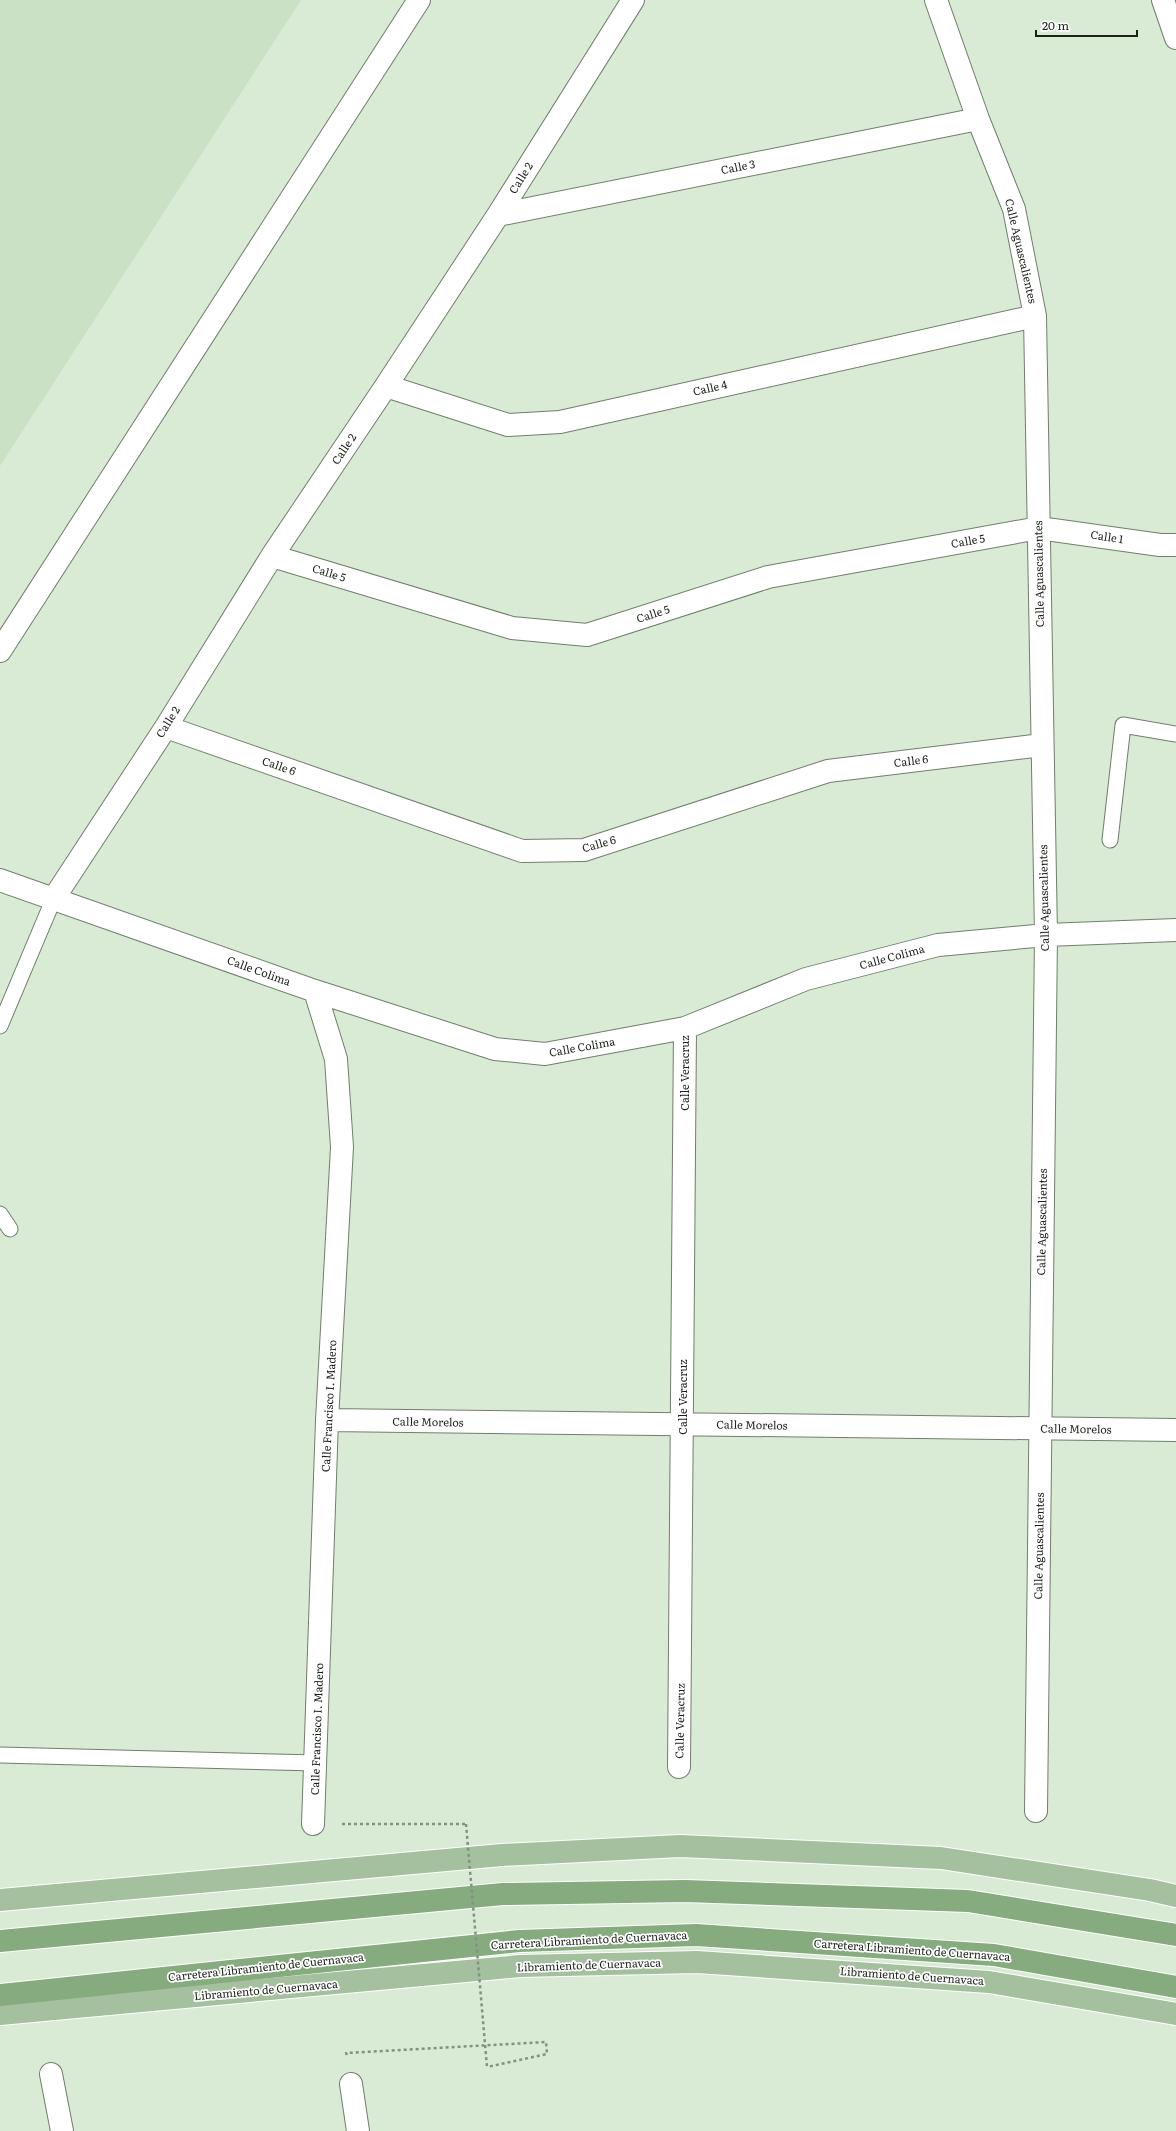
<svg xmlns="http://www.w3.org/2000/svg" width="1176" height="2131" font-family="Literata,serif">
  <rect width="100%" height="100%" fill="#d9ebd5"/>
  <path fill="#cae1c6" d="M0,0H301L0,466Z"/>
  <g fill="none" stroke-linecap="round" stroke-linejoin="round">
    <defs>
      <path id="service" d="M1110,840L1123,725L1176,734
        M0,1026L54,898
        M0,1214L10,1229
        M0,1755L316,1763"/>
      <path id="minor" d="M936,0L978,119L1014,209L1035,316L1046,935L1036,1811
        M1163,0L1176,38
        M498,215L978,119
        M386,386L508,425L560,422L1035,316
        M272,556L512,628L587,635L768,577L1039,528L1160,545H1176
        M0,651L419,0
        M166,727L522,851L584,850L828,771L1042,745
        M0,880L315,991L495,1049L545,1054L685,1028L806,979L938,945L1046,935L1176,930
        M54,898L166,727L272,556L386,386L498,215L633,0
        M327,1420L1176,1430
        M679,1767L685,1028
        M313,1824L327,1420L342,1147L336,1059L315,991
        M51,2074L62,2131
        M351,2084L358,2131"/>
      <path id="primary" d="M0,1900L502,1855L680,1846L941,1858L1150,1890L1176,1896
        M0,2014L520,1966L697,1962L989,1982L1176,2014"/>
      <path id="trunk" d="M0,1941L503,1894L685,1891L968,1901L1176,1935
        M0,1995L519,1941L696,1935L994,1955L1176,1987"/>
    </defs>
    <use href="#service" stroke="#6f7f6b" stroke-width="17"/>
    <use href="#minor" stroke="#6f7f6b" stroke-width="24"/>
    <use href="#primary" stroke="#fff" stroke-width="24"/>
    <use href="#trunk" stroke="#fff" stroke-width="24"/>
    <path stroke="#849081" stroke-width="2.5" stroke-dasharray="3 3" stroke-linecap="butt" d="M342,1824H466
      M347,2055L346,2053L546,2042L547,2054L487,2067"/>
    <use href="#service" stroke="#fff" stroke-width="15"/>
    <use href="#minor" stroke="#fff" stroke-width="22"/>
    <use href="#primary" stroke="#a4c09e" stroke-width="22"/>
    <use href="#trunk" stroke="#86ab7e" stroke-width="22"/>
    <path stroke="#849081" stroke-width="2.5" stroke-dasharray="3 3" stroke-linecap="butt" d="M466,1824L487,2067"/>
  </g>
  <g text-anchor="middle" stroke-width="3.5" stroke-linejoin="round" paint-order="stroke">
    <g font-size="11" fill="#1b2119" stroke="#fff">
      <text transform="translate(738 167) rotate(-11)" y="4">Calle 3</text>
      <text transform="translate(521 178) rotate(-58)" y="4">Calle 2</text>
      <text transform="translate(1021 251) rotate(77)" y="4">Calle Aguascalientes</text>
      <text transform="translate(710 388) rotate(-13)" y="4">Calle 4</text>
      <text transform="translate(344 449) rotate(-56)" y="4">Calle 2</text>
      <text transform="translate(1107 537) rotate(9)" y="4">Calle 1</text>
      <text transform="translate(968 541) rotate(-10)" y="4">Calle 5</text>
      <text transform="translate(329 573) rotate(17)" y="4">Calle 5</text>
      <text transform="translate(1039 574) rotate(-91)" y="4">Calle Aguascalientes</text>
      <text transform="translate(653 614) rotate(-18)" y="4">Calle 5</text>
      <text transform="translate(168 722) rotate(-58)" y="4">Calle 2</text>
      <text transform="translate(911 761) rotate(-7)" y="4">Calle 6</text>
      <text transform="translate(279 766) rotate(19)" y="4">Calle 6</text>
      <text transform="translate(599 844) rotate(-16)" y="4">Calle 6</text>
      <text transform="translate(1044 898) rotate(-91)" y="4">Calle Aguascalientes</text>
      <text transform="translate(892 957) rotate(-15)" y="4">Calle Colima</text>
      <text transform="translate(259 971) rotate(20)" y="4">Calle Colima</text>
      <text transform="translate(582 1047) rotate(-10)" y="4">Calle Colima</text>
      <text transform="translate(685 1073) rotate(-90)" y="4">Calle Veracruz</text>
      <text transform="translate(1042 1222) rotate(-89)" y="4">Calle Aguascalientes</text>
      <text transform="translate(683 1397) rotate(-90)" y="4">Calle Veracruz</text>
      <text transform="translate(329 1406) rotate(-87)" y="4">Calle Francisco I. Madero</text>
      <text transform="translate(428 1422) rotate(1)" y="4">Calle Morelos</text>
      <text transform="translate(752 1425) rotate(1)" y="4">Calle Morelos</text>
      <text transform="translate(1076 1429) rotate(1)" y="4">Calle Morelos</text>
      <text transform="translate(1039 1546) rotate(-89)" y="4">Calle Aguascalientes</text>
      <text transform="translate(680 1721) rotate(-89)" y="4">Calle Veracruz</text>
      <text transform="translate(317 1729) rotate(-88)" y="4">Calle Francisco I. Madero</text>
      <text transform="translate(589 1940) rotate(-3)" y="4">Carretera Libramiento de Cuernavaca</text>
      <text transform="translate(912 1950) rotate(4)" y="4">Carretera Libramiento de Cuernavaca</text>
      <text transform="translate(589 1965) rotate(-2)" y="4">Libramiento de Cuernavaca</text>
      <text transform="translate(266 1967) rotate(-6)" y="4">Carretera Libramiento de Cuernavaca</text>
      <text transform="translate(912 1976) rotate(4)" y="4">Libramiento de Cuernavaca</text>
      <text transform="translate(266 1990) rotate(-5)" y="4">Libramiento de Cuernavaca</text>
    </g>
  </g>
  <path d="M1036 30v6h101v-6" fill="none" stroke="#1b2119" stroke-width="2"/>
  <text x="1042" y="30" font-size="12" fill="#1b2119" stroke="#ffffff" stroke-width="3" paint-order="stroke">20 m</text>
</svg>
